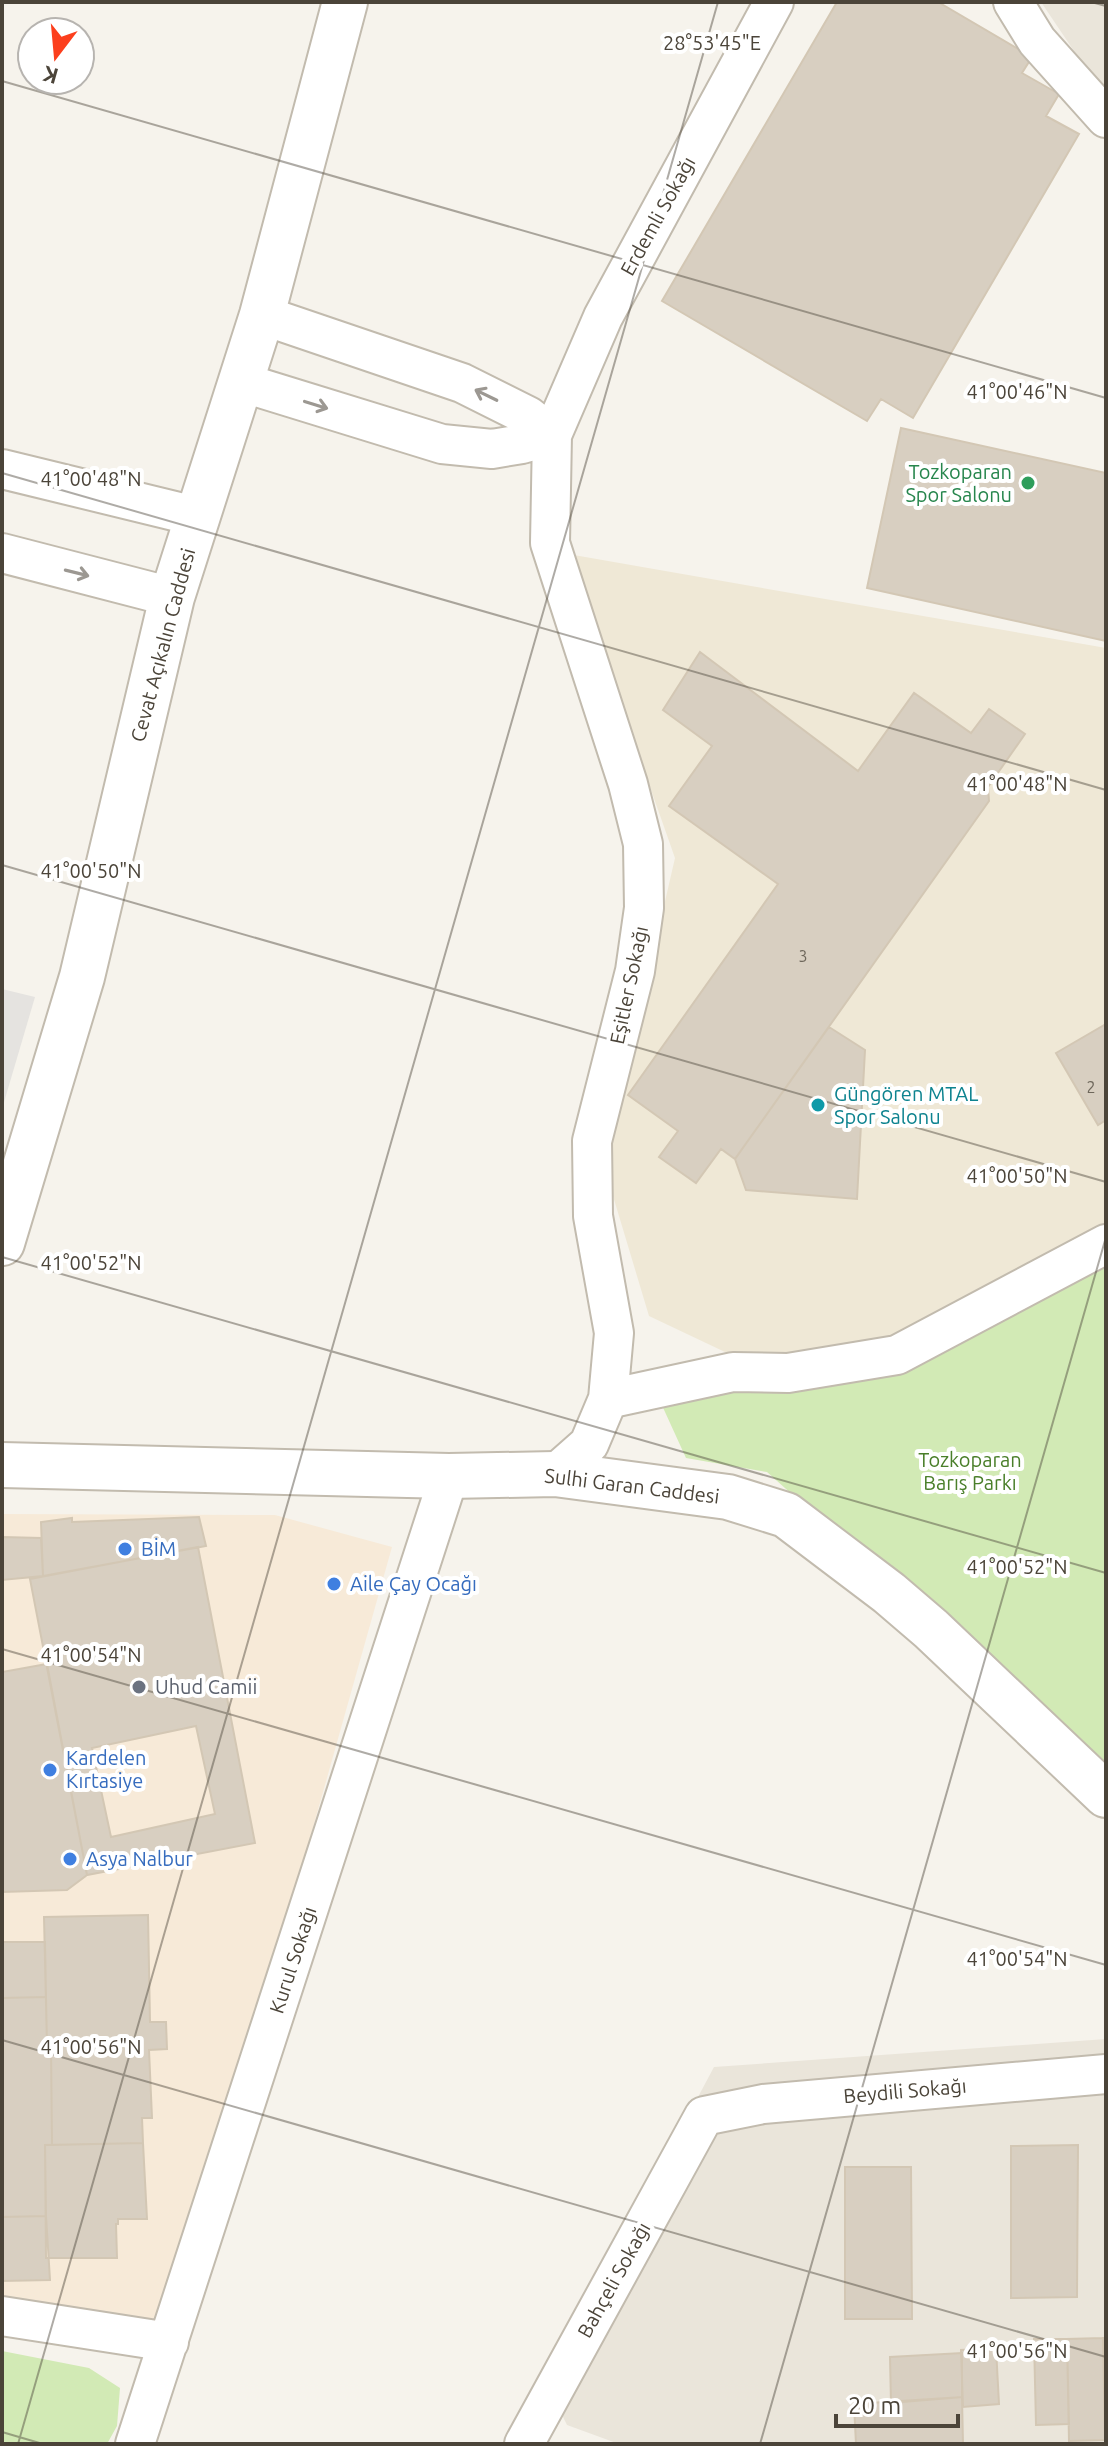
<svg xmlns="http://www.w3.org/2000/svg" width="1108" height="2446" font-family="Ubuntu,sans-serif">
  <rect width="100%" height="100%" fill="#f6f3ec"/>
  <path fill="#eae5da" d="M1041,2H1106V99L1105,97Z
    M1106,2039V2444H619L567,2425L546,2382L714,2067Z"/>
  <path fill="#f7ead8" d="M2,1514L275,1515L392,1547L274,1966L159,2328L2,2303Z"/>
  <path fill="#efe8d6" d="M568,554L1106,648V1226L889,1347L744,1361L649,1316L604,1166L675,858Z"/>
  <path fill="#d2eab5" d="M1106,1244V1795L935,1622L767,1472L686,1458L660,1401L864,1372Z
    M2,2351L89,2368L120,2388L117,2426L107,2444H2Z"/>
  <path fill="#e5e3e0" d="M2,989L35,997L2,1109Z"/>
  <path fill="#d8cfc1" stroke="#d3c7b4" stroke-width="2" fill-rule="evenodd" d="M837,2H938L1032,57L1022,73L1059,94L1046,116L1079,134L913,418L881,399L867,421L662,301Z
    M901,428L1106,473V641L867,588Z
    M700,652L858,771L914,693L971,733L989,709L1025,734L988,787L989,801L735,1159L721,1149L696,1183L659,1157L678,1131L628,1095L778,884L669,806L712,746L663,710Z
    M1106,1024V1120L1098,1125L1056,1053Z
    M829,1027L865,1050L857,1199L746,1190L735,1159Z
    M199,1517L206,1546L43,1576L41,1522L72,1518V1522Z
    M2,1537L41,1538L43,1576L2,1580Z
    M198,1547L255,1843L87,1875L30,1579ZM196,1726L215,1814L111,1837L92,1748Z
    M47,1664L87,1875L67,1890L2,1892V1672Z
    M148,1915L150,2022H166L167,2049L149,2050L152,2118H142L143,2143L52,2145L51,2046H47L44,1917Z
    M2,1942H45L46,1997L2,1998Z
    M46,1997L47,2046H51L52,2145H45L46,2216L2,2217V1998Z
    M143,2143L147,2219H118V2224H116L117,2258H46L45,2145Z
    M1078,2145L1077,2297L1011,2298V2146Z
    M845,2167H911L912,2319H845Z
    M46,2216L50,2280L2,2281V2217Z
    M1103,2338L1105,2440L1069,2441L1067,2339Z
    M1103,2338H1106V2389H1104Z
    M1034,2339H1067L1069,2424L1036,2425Z
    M996,2348L999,2404L963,2407L961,2350Z
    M962,2353V2397L891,2403L890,2357Z
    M962,2397L963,2444H856L854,2404Z"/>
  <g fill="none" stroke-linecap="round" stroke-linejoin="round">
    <defs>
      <path id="minor" d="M1013,2L1037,41L1106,118
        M262,315L462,383L528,416L552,435
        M241,382L442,444L492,449L522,444L552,435
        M2,469L199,517
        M2,553L172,597
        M608,1399L614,1333L593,1216L592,1141L635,971L644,908L643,844L628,784L550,543L552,435L603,317L774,2
        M555,1474L589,1444L608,1399L733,1372L788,1373L897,1355L1106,1244
        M2,2316L169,2342
        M135,2444L449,1476
        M524,2444L704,2116L763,2104L1106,2074"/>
      <path id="tertiary" d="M2,1243L82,977L172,597L262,315L345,2
        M2,1465L449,1476L555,1474L728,1497L786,1515L889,1593L931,1629L1106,1795"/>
    </defs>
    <use href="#minor" stroke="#c2bbae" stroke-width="42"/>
    <use href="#tertiary" stroke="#c2bbae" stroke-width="48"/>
    <use href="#minor" stroke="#fff" stroke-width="38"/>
    <use href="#tertiary" stroke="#fff" stroke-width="44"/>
  </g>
  <defs><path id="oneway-shaft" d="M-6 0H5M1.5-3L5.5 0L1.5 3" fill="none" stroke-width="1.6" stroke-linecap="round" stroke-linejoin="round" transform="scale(2)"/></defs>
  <g stroke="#9c9892">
    <use href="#oneway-shaft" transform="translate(486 395) rotate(-154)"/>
    <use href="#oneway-shaft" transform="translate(316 405) rotate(17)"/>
    <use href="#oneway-shaft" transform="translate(77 573) rotate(14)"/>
  </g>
  <path fill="none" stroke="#4b4439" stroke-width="2" stroke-opacity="0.45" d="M1091,2L1106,6M2,81L1106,398M2,473L1106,790M2,865L1106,1182M2,1257L1106,1573M2,1649L1106,1965M2,2040L1106,2357M2,2432L43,2444M18,2444L718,2M760,2444L1106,1237"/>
  <circle fill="#2e9e5b" stroke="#fff" stroke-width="3" cx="1028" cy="483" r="8"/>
  <circle fill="#0f9aa8" stroke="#fff" stroke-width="3" cx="818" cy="1105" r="8"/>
  <g fill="#3f7fe0" stroke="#fff" stroke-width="3">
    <circle cx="125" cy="1549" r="8"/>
    <circle cx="334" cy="1584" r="8"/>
    <circle cx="50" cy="1770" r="8"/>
    <circle cx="70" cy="1859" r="8"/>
  </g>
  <circle fill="#6b7280" stroke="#fff" stroke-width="3" cx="139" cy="1687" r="8"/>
  <g text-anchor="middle" stroke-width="8" stroke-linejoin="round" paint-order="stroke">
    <g font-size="16" fill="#6e675b">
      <text x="803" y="962">3</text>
      <text x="1091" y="1093">2</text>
    </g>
    <g font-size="20" fill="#4b4439" stroke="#fff">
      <text transform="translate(658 216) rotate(-61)" y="7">Erdemli Sokağı</text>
      <text transform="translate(163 645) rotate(-75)" y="7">Cevat Açıkalın Caddesi</text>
      <text transform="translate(629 985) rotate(-78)" y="7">Eşitler Sokağı</text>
      <text transform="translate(632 1486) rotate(7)" y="7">Sulhi Garan Caddesi</text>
      <text transform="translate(293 1960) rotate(-72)" y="7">Kurul Sokağı</text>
      <text transform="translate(905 2091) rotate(-5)" y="7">Beydili Sokağı</text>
      <text transform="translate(614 2280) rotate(-61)" y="7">Bahçeli Sokağı</text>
    </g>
    <g font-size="20" fill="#27864d" stroke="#fff" text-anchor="end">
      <text x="1012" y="479">Tozkoparan<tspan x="1012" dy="23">Spor Salonu</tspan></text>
    </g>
    <g font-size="20" fill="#0d838f" stroke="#fff" text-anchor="start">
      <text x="834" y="1101">Güngören MTAL<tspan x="834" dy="23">Spor Salonu</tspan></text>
    </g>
    <g font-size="20" fill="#4a7f2a" stroke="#fff">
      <text x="970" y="1467">Tozkoparan<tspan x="970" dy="23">Barış Parkı</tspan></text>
    </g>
    <g font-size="20" fill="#366cbe" stroke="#fff" text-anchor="start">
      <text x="141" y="1556">BİM</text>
      <text x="350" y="1591">Aile Çay Ocağı</text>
      <text x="66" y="1765">Kardelen<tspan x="66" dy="23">Kırtasiye</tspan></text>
      <text x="86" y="1866">Asya Nalbur</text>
    </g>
    <g font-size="20" fill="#5b616d" stroke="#fff" text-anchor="start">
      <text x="155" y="1694">Uhud Camii</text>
    </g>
  </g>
  <g font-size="20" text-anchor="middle" fill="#4b4439" stroke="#fff" stroke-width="8" stroke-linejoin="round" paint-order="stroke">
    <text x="712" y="50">28°53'45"E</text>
    <text x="1017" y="399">41°00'46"N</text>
    <text x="91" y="486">41°00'48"N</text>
    <text x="1017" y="791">41°00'48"N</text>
    <text x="91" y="878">41°00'50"N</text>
    <text x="1017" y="1183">41°00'50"N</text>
    <text x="91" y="1270">41°00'52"N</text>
    <text x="1017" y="1574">41°00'52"N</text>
    <text x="91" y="1662">41°00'54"N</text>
    <text x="1017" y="1966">41°00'54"N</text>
    <text x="91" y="2054">41°00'56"N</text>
    <text x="1017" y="2358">41°00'56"N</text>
  </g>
  <rect width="1108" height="2446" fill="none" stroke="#4b4439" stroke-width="8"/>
  <g transform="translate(56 56) rotate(196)"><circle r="38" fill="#ffffff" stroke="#b7b4b0" stroke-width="2"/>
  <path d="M0-6L14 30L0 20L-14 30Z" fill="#fc3f1d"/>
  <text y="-12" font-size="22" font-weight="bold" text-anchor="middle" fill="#4b4439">K</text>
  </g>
  <path d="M836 2414v12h122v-12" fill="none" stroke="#4b4439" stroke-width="4"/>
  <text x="848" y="2414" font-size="24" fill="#4b4439" stroke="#ffffff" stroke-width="6" paint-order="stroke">20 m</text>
</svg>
